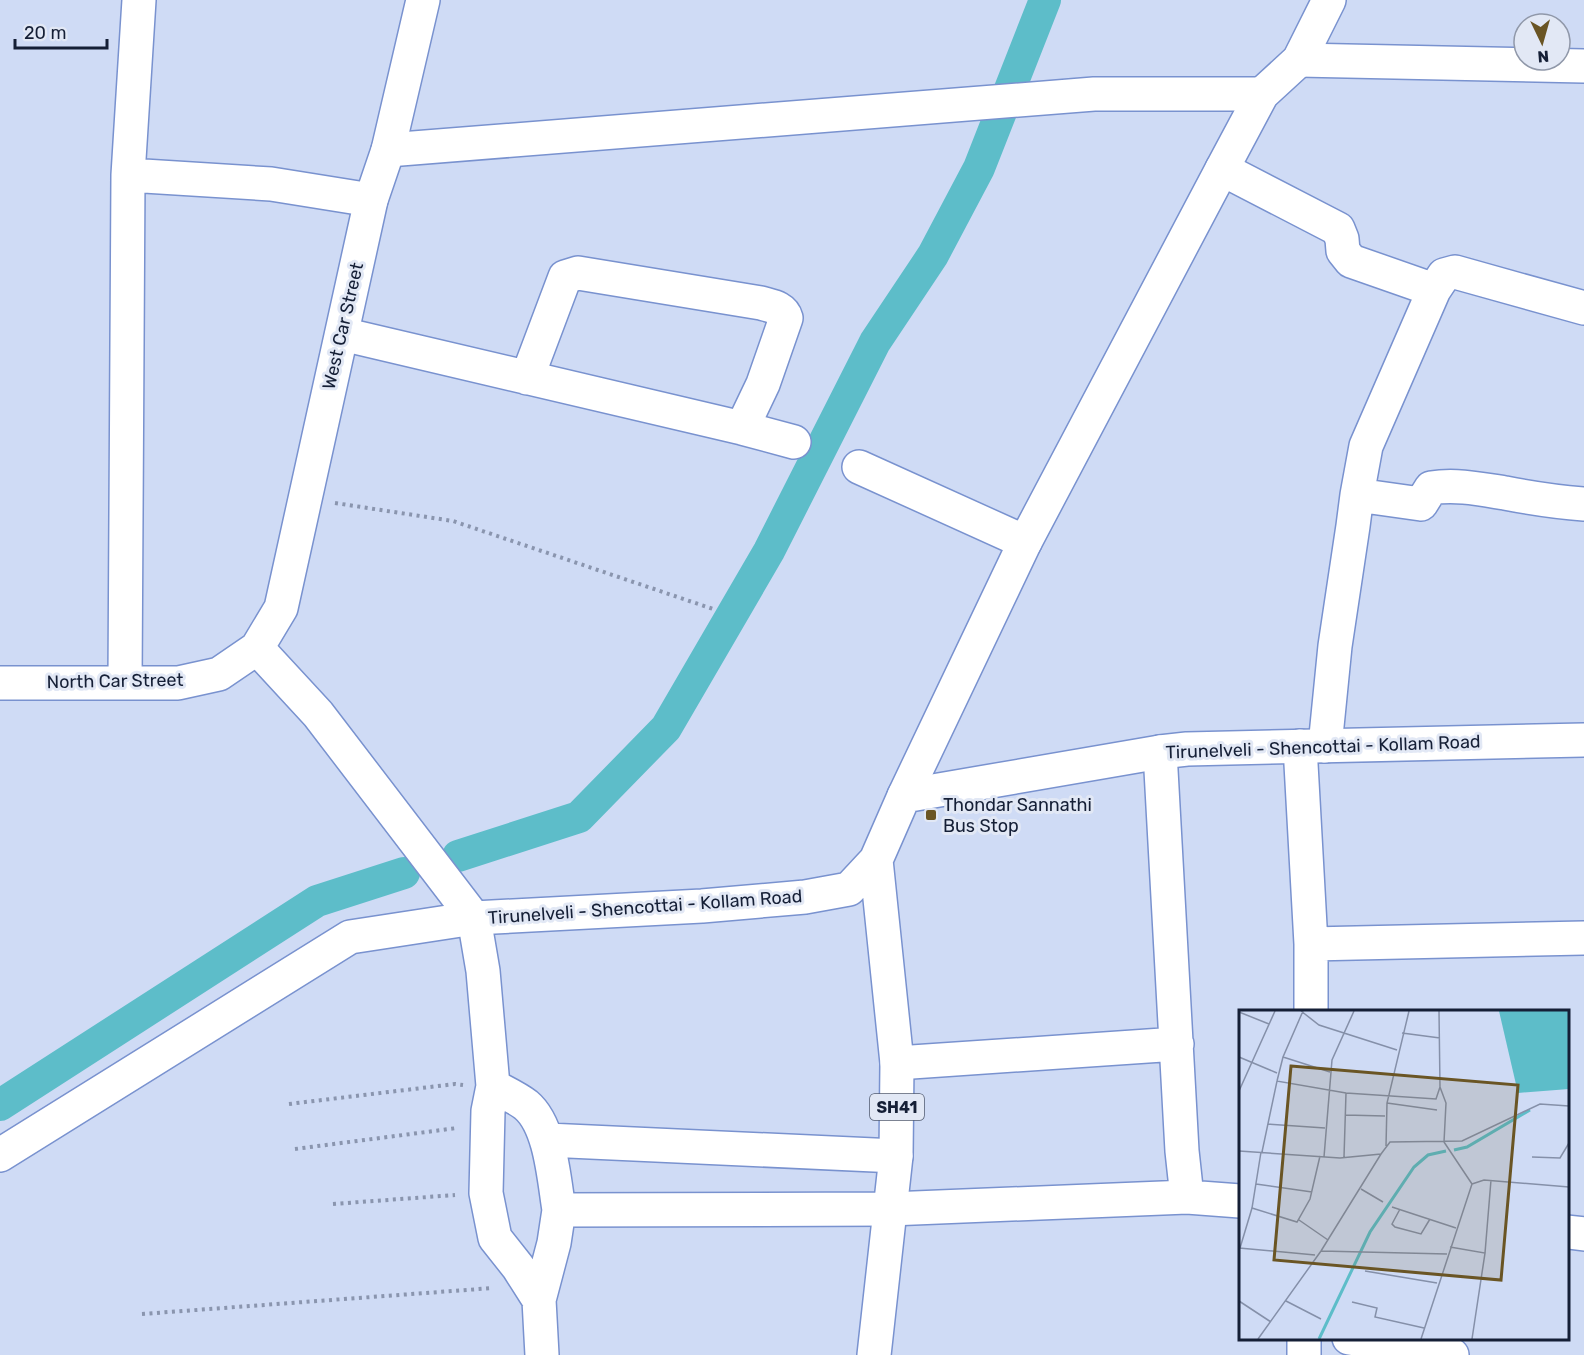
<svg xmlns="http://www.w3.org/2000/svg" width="1584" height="1355" font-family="Rubik,sans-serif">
  <rect width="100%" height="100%" fill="#cfdbf5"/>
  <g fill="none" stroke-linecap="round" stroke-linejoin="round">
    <path stroke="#5dbdc9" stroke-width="32" d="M458,856L579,817L666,728L769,551L875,342L933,255L979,168L1045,0
      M0,1105L317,901L404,873"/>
    <defs>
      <path id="street" d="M139,0L128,175L271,184L371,200
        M1299,60L1584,66
        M388,150L1094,94H1262
        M1222,169L1338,229L1342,239L1343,251L1351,261L1434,290
        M342,334L742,428L794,442
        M527,378L565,277L578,273L761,303C771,306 783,307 786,318L763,384L742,428
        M859,467L1025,542
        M1357,495L1421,504L1431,488C1456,484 1480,489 1505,493C1531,498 1557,502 1584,504
        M125,682L128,175
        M1300,746L1311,944V1012
        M1325,746L1335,646L1353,526L1357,495L1366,446L1434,290L1444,275L1455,272L1584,308
        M1160,752L1182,1151L1187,1197
        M474,918L483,971L493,1086L488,1111L486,1193L495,1238L518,1267L539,1300L542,1355
        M1311,944L1584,938
        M897,1063L1177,1044
        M493,1086C504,1092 517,1098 526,1105C551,1126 554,1180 559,1210
        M547,1140L896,1156
        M1568,1232L1584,1234
        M539,1300L554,1243L559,1210L890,1209L1187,1197L1240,1201
        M1349,1338L1440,1351L1452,1355
        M1304,1355V1338"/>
      <path id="secondary" d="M257,648L318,714L474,918
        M0,683H178L219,674L257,648L281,608L371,200L388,150L423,0
        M904,796L1025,542L1222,169L1262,94L1299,60L1329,0"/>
      <path id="primary" d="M0,1155L350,937L474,918L702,906L805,897L849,889L876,860L904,796L1160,752L1187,749L1584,740
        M874,1355L896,1156L897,1063L876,860"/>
    </defs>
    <use href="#street" stroke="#7992cf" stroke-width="36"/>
    <use href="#secondary" stroke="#7992cf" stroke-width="36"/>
    <use href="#primary" stroke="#7992cf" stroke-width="36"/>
    <path stroke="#8a95ae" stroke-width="4" stroke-dasharray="3 4.5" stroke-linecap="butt" d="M335,503L453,521L716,610
      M289,1104L455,1084L463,1085
      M295,1149L457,1128
      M333,1204L455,1195
      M142,1314L493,1288"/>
    <use href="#street" stroke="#fff" stroke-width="33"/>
    <use href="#secondary" stroke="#fff" stroke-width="33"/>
    <use href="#primary" stroke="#fff" stroke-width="33"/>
  </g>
  <rect fill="#6a5524" stroke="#e2e8f5" stroke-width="2" x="925" y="809" width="12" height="12" rx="3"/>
  <g text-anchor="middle" stroke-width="6" stroke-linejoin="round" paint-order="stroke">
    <rect fill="#e2e8f5" stroke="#525b6f" stroke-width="1.5" x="870" y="1094" width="54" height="26" rx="4.5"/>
    <g font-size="16" font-weight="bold" fill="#151f36">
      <text x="897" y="1113">SH41</text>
    </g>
    <g font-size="18" fill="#151f36" stroke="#e2e8f5">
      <text transform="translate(343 326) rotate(-77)" y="6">West Car Street</text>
      <text transform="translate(115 681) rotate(-1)" y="6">North Car Street</text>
      <text transform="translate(1323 747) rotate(-2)" y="6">Tirunelveli - Shencottai - Kollam Road</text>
      <text transform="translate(645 907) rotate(-4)" y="6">Tirunelveli - Shencottai - Kollam Road</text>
    </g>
    <g font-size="18" fill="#151f36" stroke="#e2e8f5" text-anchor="start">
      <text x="943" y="811">Thondar Sannathi<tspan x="943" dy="21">Bus Stop</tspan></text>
    </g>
  </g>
  <g transform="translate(1239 1010)">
    <rect width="330" height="330" fill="#cfdbf5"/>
    <path d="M260,1H330V79L279,83Z" fill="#5dbdc9"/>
    <path fill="none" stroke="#5dbdc9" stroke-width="3" d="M215,140L228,137L291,100M80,329L131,222L175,157L189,145L207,141"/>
    <path fill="none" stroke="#8590a9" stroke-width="1.5" d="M62,1L80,15L158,40M200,1L201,77L207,93L205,132M0,2L30,14M163,23L201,28M0,47L38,63M44,47L91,62M38,71L44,47L64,1M0,81L36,1M148,93L198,100M106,105L146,106M29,114L86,118M205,132L233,174M147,136L148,93L170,1M0,141L101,148L142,144L151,132L223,131L301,94L330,96M23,142L38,71L107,83L197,89L201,77M85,147L93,50L115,1M105,147L107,83M293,147L321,148L330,133M17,174L73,182M233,174L245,170L330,177M122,179L144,192M153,197L217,218M13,198L58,212L71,189L81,146M161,199L153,214L156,217L182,224L191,209M60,210L89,230M211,237L246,243L233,329M0,238L76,245M1,238L13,198L22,142M82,241L208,244M246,243L252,170M126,261L198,273M0,291L32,312M47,291L82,309M113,292L138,298L136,307L185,318M19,329L82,241L142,144M182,329L233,174"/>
    <path fill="#6a5524" fill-opacity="0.15" stroke="#6a5524" stroke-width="3" d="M52,56L279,75L262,270L35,250Z"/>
    <rect width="330" height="330" fill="none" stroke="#151f36" stroke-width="3"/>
  </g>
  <g transform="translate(1542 42) rotate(175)"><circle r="28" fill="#e2e8f5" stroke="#9098a9" stroke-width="1.5"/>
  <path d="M0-4.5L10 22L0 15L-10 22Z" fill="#6a5524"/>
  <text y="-9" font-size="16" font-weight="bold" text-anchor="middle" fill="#151f36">N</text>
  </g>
  <path d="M15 39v9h92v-9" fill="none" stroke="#151f36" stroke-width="3"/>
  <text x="24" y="39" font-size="18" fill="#151f36" stroke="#e2e8f5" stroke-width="4.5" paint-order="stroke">20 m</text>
</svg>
